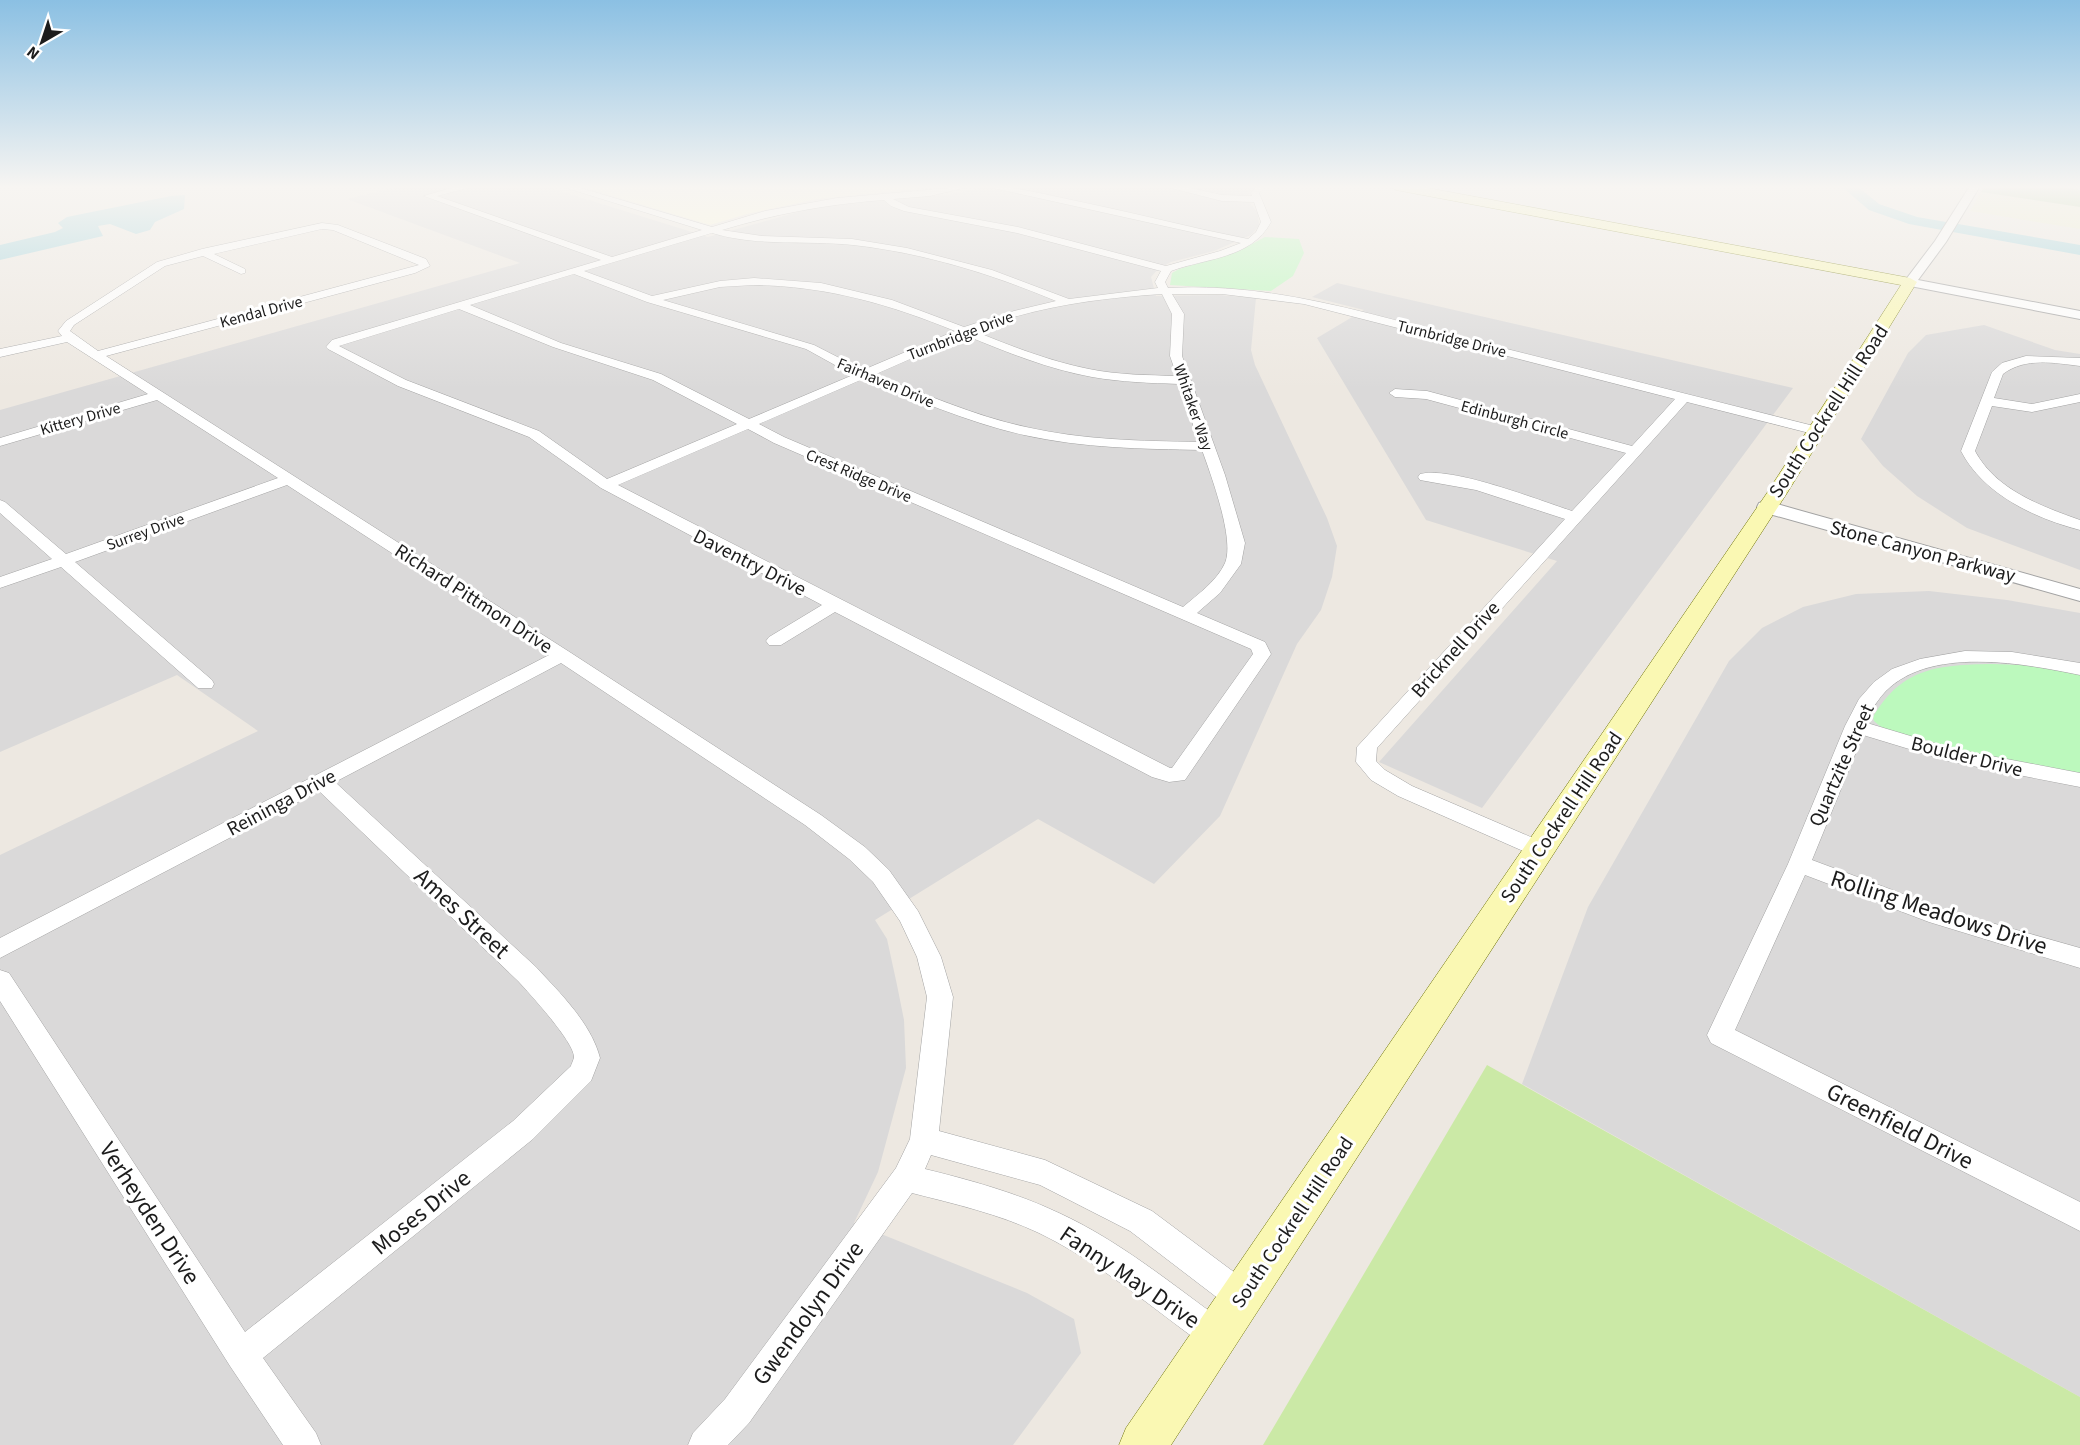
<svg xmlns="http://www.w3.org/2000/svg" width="2080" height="1445" font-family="'Source Sans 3',sans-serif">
  <rect width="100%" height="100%" fill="#ede8e1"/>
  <path fill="#dad9d9" d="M402,186H544L708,237L809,209L873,200L948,195L987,186H1253L1249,193V202L1258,213L1259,226L1251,235L1214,251L1171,262L1158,269L1151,277L1156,296L1219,295L1256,298L1251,350L1255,365L1327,518L1337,546L1332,577L1321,610L1297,644L1220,816L1154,884L1038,819L875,920L887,939L897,985L904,1020L906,1068L878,1172L854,1223L1027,1293L1074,1319L1081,1353L1013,1445H0V855L258,731L177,675L0,752V410L520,263L347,199Z
    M1337,283L1793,388L1482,808L1379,762L1557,561L1426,520L1317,338L1364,310L1312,297Z
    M1984,325L2055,350L2080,354V570L1967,528L1917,496L1883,466L1861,439L1908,353L1926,335Z
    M1929,591L2007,600L2080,613V1397L1522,1084L1588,907L1729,661L1762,628L1803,607L1856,594Z"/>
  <path fill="#fffcd9" d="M579,186H943L817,199L747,214L710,225Z"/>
  <path fill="#ededcc" d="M1981,192L2080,207V229L1970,211Z"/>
  <path fill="#cbe9a6" d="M1487,1065L2080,1397V1445H1263Z"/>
  <path fill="#aacd95" d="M1985,186H2054L2080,190V207L1981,192Z"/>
  <path fill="#bcf9bd" d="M1265,237L1299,239L1304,253L1293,276L1271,291L1170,285L1172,273L1179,269L1239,251Z
    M1992,664L2022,665L2080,674V773C2028,765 1977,755 1925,741C1908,736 1887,734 1874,721L1873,717C1902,667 1939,665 1992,664Z"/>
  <path fill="#a1d3dc" d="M185,195L184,209L155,222L150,230L136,234L110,224L98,226L103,236L0,260V245L55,232L63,228L58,223L67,217L171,196Z"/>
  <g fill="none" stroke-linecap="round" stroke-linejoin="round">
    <path fill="#a1d3dc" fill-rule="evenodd" d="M1841,186H1857L1879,204L1917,217L2080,245V255L1909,224L1869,210Z"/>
    <defs>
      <path id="minor" d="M458,186H475L437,196L612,257L702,230L560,186H574L712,227L765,211L837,198L972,186L930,196L893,199L909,207L1018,227L1166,266L1220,251L1241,243L984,186C1012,186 1039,193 1067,199C1127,211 1187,227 1248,239L1256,232L1261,222L1254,202L1222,201L1163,186H1181L1222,195L1252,196L1251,193L1257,186H1266L1259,193L1271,222C1251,259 1206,258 1171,271L1165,282L1168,288C1271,282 1368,314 1467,339C1586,369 1703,398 1822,428L1824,431L1817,435L1687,402L1377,748L1376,761L1385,770L1412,786L1547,844L1550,850L1547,856L1539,858L1398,796L1371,780L1356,762L1357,747L1565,519L1476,490L1420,480L1418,477L1420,474C1452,466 1538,500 1572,511L1626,453L1426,399L1395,397L1389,393L1395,389L1427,391L1632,446L1675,399L1304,304L1222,294H1172L1184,314L1182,356L1225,475L1245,543L1241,564L1220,593L1197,613L1265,642L1271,654L1185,780L1169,782L1152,777L835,612L781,645H769L766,641L769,637L822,605L601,488L529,437L398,386L328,349L326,347L332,340L601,260L424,196ZM884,200L891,206L904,211L1017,233L1161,271L1155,282L1158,288L1069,299L992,270L907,248L852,239L762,236L722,230C775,214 828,204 884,200ZM712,233C758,247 806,240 853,245C924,253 992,274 1056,301L1014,311L964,327L892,300L821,283L754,278L720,281L652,296L584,271ZM574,274L647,302L806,349L853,375L749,419L661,374L561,343L470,305ZM754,285C826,286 889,304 955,331L863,370L814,345L663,300L720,287ZM1162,294L1172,314L1170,356L1177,376C1148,375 1118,375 1089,369C1049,361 1011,346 974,331C1031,307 1100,298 1162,294ZM459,309L553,347L653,380L737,424L607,479L539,431L406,380L339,346ZM965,335C1006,352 1048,369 1092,377C1121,382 1150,383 1179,384L1199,442C1141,441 1083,440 1026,427C974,416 924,393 874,375ZM863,379C916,399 969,423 1024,435C1083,448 1142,449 1202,450C1211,475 1235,540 1225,563C1217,581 1197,595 1183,607L784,437L759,424ZM748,429L774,443L1251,649L1253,654L1172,768H1170L618,485Z
        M322,223L338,225L426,259L430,266L415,273L106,356L568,651L821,815L865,847L889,870L918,911L941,957L953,997L939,1131L1045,1160L1152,1211L1254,1287L1259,1298L1254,1309L1243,1314L1232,1309L1130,1231L1040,1185L931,1155L925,1169C970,1180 1017,1193 1059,1213C1120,1241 1173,1285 1227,1324L1232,1335L1227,1346L1216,1351L1205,1346C1151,1307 1099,1262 1039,1233C999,1214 955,1204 912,1193L749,1423L728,1445H688L693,1433L725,1399L896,1168L910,1139L927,997L917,957L900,921L873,882L849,859L805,825L561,663L335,782L536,967C560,993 591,1023 600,1058L591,1081L533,1139L263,1358L316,1433L321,1445H283L230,1366L0,1001V970L9,973L245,1332L513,1121L571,1066C571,1065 574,1059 574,1057C574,1042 530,994 518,981L319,791L0,958V938L549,655L287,485L75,562L212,680L214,684L212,688H198L61,567L0,588V577L52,559L0,513V500L5,502L66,554L278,478L157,400L0,446V438L148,394L67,342L0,357V349L62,336L58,331L66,321L157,262L202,249ZM322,229L333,230L419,265L98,351L70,331L74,325L165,266L203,256L241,274L245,273V269L214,254Z
        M2026,356L2080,358V366C2054,363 2026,357 2003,374L1994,398L2032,404L2080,394V402L2032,412L1992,406L1975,451C1996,490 2041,506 2080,520V530C2034,518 1983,494 1961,451L1992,372L2002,363Z
        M1965,651L2012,652L2080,663V675C2021,663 1917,643 1877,702C1872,708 1870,716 1867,723L1954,749L2080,773V787L1952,762L1863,735L1812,860L1946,910L2080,948V968L1929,922L1805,875L1735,1030L2080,1202V1231L1711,1043L1707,1035L1788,864L1845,726L1859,699L1874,682L1892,669L1920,659Z"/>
      <path id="tertiary" d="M1970,186H1980L1946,242L1918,280L2080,311V319L1905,285L1904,282L1935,241Z
        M1766,501L2080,589V601L1759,511L1757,507L1759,503Z"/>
      <path id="secondary" d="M1390,186H1417L1910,278L1917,282L1787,493L1171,1445H1119L1126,1428L1767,493L1901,285L1396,190Z"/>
    </defs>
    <use href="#minor" stroke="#a3a3a3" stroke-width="1"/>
    <use href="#tertiary" stroke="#a3a3a3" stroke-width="2"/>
    <use href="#secondary" stroke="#6d7204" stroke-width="1"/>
    <use href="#minor" fill="#fff" fill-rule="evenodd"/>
    <use href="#tertiary" fill="#fff" fill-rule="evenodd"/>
    <use href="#secondary" fill="#faf8b3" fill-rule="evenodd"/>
  </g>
  <linearGradient id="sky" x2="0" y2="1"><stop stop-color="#8bc0e3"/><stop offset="0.48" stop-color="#f7f5f2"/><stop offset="1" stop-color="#f7f5f2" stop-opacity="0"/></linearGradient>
  <rect width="2080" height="389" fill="url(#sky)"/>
  <g text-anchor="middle" stroke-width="6" stroke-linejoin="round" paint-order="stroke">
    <g font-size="16" fill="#1c1c1c" stroke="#fff">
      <text transform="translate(261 311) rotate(-15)" y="6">Kendal Drive</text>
      <text transform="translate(960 335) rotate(-21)" y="6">Turnbridge Drive</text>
      <text transform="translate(1452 338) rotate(14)" y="6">Turnbridge Drive</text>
      <text transform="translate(886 382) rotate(23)" y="6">Fairhaven Drive</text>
      <text transform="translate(1194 407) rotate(71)" y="6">Whitaker Way</text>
      <text transform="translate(80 418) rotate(-16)" y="6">Kittery Drive</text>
      <text transform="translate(1515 419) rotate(15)" y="6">Edinburgh Circle</text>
      <text transform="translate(859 475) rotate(23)" y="6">Crest Ridge Drive</text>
      <text transform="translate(145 531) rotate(-20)" y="6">Surrey Drive</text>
    </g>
    <g font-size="20" fill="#1c1c1c" stroke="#fff">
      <text transform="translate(1828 411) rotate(-57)" y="7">South Cockrell Hill Road</text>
      <text transform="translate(1923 551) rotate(15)" y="7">Stone Canyon Parkway</text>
      <text transform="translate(750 562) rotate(27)" y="7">Daventry Drive</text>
      <text transform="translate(474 598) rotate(33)" y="7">Richard Pittmon Drive</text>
      <text transform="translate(1455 649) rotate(-48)" y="7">Bricknell Drive</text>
      <text transform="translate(1967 756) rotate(14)" y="7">Boulder Drive</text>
      <text transform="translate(1841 765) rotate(-66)" y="7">Quartzite Street</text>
      <text transform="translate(281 802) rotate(-28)" y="7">Reininga Drive</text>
      <text transform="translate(1561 817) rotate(-56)" y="7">South Cockrell Hill Road</text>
      <text transform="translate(1292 1222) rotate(-56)" y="7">South Cockrell Hill Road</text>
    </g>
    <g font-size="24" fill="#1c1c1c" stroke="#fff">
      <text transform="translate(1939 912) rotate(18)" y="8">Rolling Meadows Drive</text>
      <text transform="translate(462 913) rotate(43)" y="8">Ames Street</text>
      <text transform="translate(1900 1126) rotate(27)" y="8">Greenfield Drive</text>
      <text transform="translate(421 1212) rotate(-39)" y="8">Moses Drive</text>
      <text transform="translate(150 1213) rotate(57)" y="8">Verheyden Drive</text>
      <text transform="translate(1130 1277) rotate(34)" y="8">Fanny May Drive</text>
      <text transform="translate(808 1313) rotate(-54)" y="8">Gwendolyn Drive</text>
    </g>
  </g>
  <g transform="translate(42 42) rotate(219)" stroke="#ffffff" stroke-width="4.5" paint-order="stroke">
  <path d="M0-4.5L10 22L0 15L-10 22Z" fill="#1c1c1c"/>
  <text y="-9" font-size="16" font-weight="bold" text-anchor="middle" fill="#1c1c1c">N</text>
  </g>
</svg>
